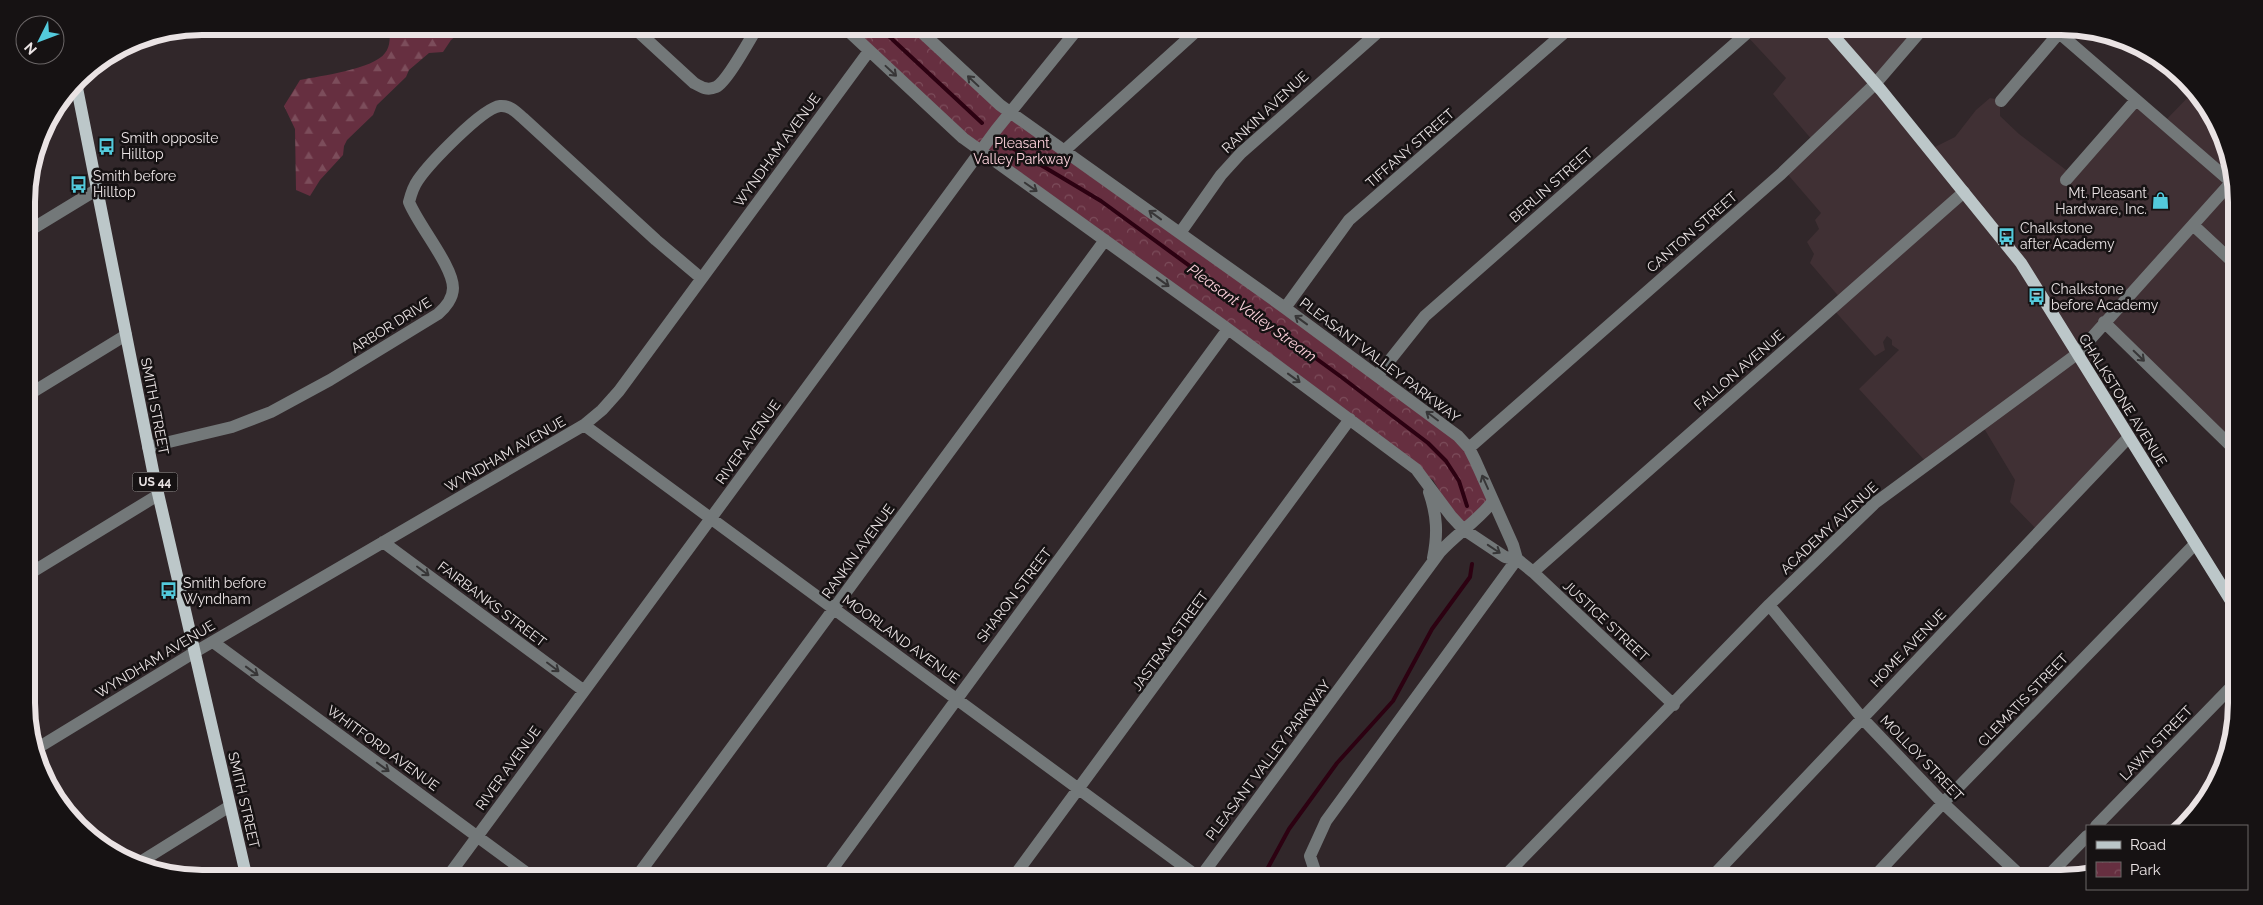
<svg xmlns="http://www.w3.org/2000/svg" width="2263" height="905" font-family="Raleway,sans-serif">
  <defs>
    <pattern id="forest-firs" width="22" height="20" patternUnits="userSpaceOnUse" patternTransform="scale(1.25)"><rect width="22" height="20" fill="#662f40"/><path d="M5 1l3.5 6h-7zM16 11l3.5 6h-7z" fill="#7c4d5b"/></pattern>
    <pattern id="park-crowns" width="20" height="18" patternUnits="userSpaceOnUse" patternTransform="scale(1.25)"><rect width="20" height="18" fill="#662f40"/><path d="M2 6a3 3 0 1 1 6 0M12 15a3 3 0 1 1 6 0" fill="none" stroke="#7c4d5b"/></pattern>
  </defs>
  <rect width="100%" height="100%" fill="#31272a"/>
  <path fill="#403034" d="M1734,26H1923L1877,81L1933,148L1955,137L1976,110L1990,98L2000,100V116L2019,134L2070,173L2134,102L2164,122L2193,92L2183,79L2193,86L2223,134L2235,179L2236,445L2103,323L2078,352L2128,434L2038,531L2010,502L2015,480L1982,425L1927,463L1859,389L1899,350L1892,345V340L1887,336L1883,342L1885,350L1875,356L1833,309L1841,299L1810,263L1814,254L1807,242L1819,229L1815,220L1821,213L1784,170L1813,141L1773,94L1786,78L1747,36L1740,34Z"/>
  <path fill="url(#forest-firs)" d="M389,26H468L451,40L443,52L429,53L409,70L406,77L377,105L373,115L347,140L344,146L343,155L320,180L310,196L296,190L295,129L284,106L300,80C320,76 374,69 385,53C391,46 390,35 389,26Z"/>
  <path fill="url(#park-crowns)" d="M849,26H919L1010,112L1469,448L1493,501L1463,529L1433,480L982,152Z"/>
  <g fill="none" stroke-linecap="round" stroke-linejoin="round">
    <path stroke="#2c0111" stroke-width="4" d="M878,26L982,123
      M1009,146L1101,201L1340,376L1428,443L1446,461L1459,481L1467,506
      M1264,879V875L1289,829L1337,763L1393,701L1432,629L1470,577L1472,564"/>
    <path stroke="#737879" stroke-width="12" d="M632,26L694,83C701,87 707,91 716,87C727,82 750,39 758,26
      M843,26L963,138L1228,329L1416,469L1451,516L1463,529L1505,557L1517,559L1533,572L1674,705
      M915,26L1000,105L1285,308L1458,436L1469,448L1475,460L1513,545L1517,559
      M2051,26L2231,182
      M2001,101L2059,33
      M1065,150L1202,26
      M2066,180L2136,100
      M2193,225L2235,264
      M27,232L96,190
      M1180,233L1221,175L1241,153L1385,26
      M1285,308L1349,220L1572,26
      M2104,322L2236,451
      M1378,375L1425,316L1755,26
      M28,395L126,335
      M584,425L1201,879
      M148,447L232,427L271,412L330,380L438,314C445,308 453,298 453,288C453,266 418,225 409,202C411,194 413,187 418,180C429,164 482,108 500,106C510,105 516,112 523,118L656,240L701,278
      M1469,448L1781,174L1875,84L1925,26
      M1429,492C1437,515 1438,534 1433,558
      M383,542L583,690
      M1533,572L1964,192
      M29,574L158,495
      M1769,605L1862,718L1943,803L2023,878
      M213,642L535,879
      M36,749L195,652L584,425L602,410L619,391L869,51
      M2096,826L2237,681
      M137,864L230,806
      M1503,878L1769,605L1875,503L2077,354L2235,178
      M1711,878L2128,438
      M1873,878L1943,803L2195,544
      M2046,878L2087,836
      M446,879L996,130L1080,26
      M635,879L1105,240
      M825,879L1228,329
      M1012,879L1350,419
      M1199,879L1440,552C1457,533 1478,521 1493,501
      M1320,879L1316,874L1310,856L1326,821L1517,559"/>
    <path stroke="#bcc7c9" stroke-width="12" d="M1825,26L1881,90L2021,263L2236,609
      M76,83L154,476L247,879"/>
  </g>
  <defs><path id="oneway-shaft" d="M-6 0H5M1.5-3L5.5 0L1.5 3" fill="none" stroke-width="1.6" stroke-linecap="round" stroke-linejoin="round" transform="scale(1.25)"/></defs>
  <g stroke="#373637">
    <use href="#oneway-shaft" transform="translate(891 71) rotate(43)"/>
    <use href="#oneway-shaft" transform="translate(973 81) rotate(-137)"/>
    <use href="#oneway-shaft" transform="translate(1031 187) rotate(35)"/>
    <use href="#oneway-shaft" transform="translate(1155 215) rotate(-144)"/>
    <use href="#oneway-shaft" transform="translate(1163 282) rotate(36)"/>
    <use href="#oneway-shaft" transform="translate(1301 320) rotate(-144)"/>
    <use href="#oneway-shaft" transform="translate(2139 356) rotate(44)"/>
    <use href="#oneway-shaft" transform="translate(1294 378) rotate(36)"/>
    <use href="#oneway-shaft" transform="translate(1432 416) rotate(-143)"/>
    <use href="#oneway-shaft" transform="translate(1485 482) rotate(-114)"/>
    <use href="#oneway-shaft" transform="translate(1494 549) rotate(34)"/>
    <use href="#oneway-shaft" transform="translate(423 571) rotate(37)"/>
    <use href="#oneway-shaft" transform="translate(553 667) rotate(37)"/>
    <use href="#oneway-shaft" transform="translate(252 671) rotate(36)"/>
    <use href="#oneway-shaft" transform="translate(383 767) rotate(36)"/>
  </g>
  <defs>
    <symbol id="bus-bare" viewBox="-9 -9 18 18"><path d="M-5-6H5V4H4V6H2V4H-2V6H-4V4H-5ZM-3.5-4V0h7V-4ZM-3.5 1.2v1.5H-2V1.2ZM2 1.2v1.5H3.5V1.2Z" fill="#53cadc" stroke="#161213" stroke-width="2.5" paint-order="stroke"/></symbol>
    <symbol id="shop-bare" viewBox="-9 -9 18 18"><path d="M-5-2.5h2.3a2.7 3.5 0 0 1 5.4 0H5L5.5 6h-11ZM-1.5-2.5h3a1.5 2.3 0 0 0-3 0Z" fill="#53cadc" stroke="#161213" stroke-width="2.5" paint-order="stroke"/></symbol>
  </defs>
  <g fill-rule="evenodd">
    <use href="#bus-bare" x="94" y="134" width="25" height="25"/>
    <use href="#bus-bare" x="66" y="172" width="25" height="25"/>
    <use href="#shop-bare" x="2148" y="188" width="25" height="25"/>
    <use href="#bus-bare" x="1994" y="224" width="25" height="25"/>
    <use href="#bus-bare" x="2024" y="284" width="25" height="25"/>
    <use href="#bus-bare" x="156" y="578" width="25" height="25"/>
  </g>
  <g text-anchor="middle" stroke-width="5" stroke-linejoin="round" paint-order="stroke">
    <rect fill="#161213" stroke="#aaa4a5" stroke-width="1" x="132.5" y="472.5" width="45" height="19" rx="4"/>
    <g font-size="12" font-weight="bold" fill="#eae3e4">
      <text x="155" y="486">US 44</text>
    </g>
    <g font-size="14" fill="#eae3e4" stroke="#161213">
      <text transform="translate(1265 112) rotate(-43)" y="5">RANKIN AVENUE</text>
      <text transform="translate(1410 148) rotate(-41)" y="5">TIFFANY STREET</text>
      <text transform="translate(777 150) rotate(-54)" y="5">WYNDHAM AVENUE</text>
      <text transform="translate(1551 185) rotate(-41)" y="5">BERLIN STREET</text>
      <text transform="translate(1692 232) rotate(-41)" y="5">CANTON STREET</text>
      <text transform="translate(391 325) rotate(-32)" y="5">ARBOR DRIVE</text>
      <text transform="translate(1380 360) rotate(37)" y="5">PLEASANT VALLEY PARKWAY</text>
      <text transform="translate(1739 370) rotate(-41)" y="5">FALLON AVENUE</text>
      <text transform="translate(2123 400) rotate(58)" y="5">CHALKSTONE AVENUE</text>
      <text transform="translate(155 406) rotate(79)" y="5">SMITH STREET</text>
      <text transform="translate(748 442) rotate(-54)" y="5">RIVER AVENUE</text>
      <text transform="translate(505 454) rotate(-30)" y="5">WYNDHAM AVENUE</text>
      <text transform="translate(1829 528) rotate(-43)" y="5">ACADEMY AVENUE</text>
      <text transform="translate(858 551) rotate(-54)" y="5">RANKIN AVENUE</text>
      <text transform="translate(1014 595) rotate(-53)" y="5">SHARON STREET</text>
      <text transform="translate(492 604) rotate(37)" y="5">FAIRBANKS STREET</text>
      <text transform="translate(1606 621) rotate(43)" y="5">JUSTICE STREET</text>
      <text transform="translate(901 639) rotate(36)" y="5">MOORLAND AVENUE</text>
      <text transform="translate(1170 641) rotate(-54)" y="5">JASTRAM STREET</text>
      <text transform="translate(1908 648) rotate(-46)" y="5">HOME AVENUE</text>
      <text transform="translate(155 659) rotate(-31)" y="5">WYNDHAM AVENUE</text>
      <text transform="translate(2023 700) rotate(-46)" y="5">CLEMATIS STREET</text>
      <text transform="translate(2156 743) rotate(-46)" y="5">LAWN STREET</text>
      <text transform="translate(383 748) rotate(36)" y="5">WHITFORD AVENUE</text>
      <text transform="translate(1922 758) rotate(46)" y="5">MOLLOY STREET</text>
      <text transform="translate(1268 760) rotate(-53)" y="5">PLEASANT VALLEY PARKWAY</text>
      <text transform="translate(508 768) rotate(-54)" y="5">RIVER AVENUE</text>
      <text transform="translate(244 800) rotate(77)" y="5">SMITH STREET</text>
    </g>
    <g font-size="14" fill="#eae3e4" stroke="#161213" text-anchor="start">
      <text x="121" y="143">Smith opposite<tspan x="121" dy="16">Hilltop</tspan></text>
      <text x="93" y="181">Smith before<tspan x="93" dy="16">Hilltop</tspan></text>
      <text x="2147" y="198" text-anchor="end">Mt. Pleasant<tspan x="2147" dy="16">Hardware, Inc.</tspan></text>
      <text x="2020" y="233">Chalkstone<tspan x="2020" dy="16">after Academy</tspan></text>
      <text x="2051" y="294">Chalkstone<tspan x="2051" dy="16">before Academy</tspan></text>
      <text x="183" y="588">Smith before<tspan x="183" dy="16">Wyndham</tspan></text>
    </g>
    <g font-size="14" fill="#fdd2dc" stroke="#161213">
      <text x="1022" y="148">Pleasant<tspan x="1022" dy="16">Valley Parkway</tspan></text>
    </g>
    <g font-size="15" font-style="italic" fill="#fcd1db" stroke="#161213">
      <text transform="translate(1252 313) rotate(36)" y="5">Pleasant Valley Stream</text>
    </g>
  </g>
  <path d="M0 0H2263V905H0ZM202 35H2061A167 167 0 0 1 2228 202V703A167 167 0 0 1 2061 870H202A167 167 0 0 1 35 703V202A167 167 0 0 1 202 35Z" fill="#161213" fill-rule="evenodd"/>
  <path fill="none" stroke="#eae3e4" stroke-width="6" d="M202 35H2061A167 167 0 0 1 2228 202V703A167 167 0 0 1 2061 870H202A167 167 0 0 1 35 703V202A167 167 0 0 1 202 35Z"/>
  <rect x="2086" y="825" width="162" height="65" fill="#161213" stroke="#6b6667"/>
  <rect x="2096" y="841" width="25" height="8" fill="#bcc7c9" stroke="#6b6667"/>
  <text x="2130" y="850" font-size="15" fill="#eae3e4">Road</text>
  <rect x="2096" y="862" width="25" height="15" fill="url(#park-crowns)" stroke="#6b6667"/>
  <text x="2130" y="875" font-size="15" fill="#eae3e4">Park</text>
  <g transform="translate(40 40) rotate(228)"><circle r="24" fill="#161213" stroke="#6b6667"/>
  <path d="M0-4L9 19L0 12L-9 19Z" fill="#53cadc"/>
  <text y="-8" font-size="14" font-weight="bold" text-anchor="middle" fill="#eae3e4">N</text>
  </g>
</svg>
